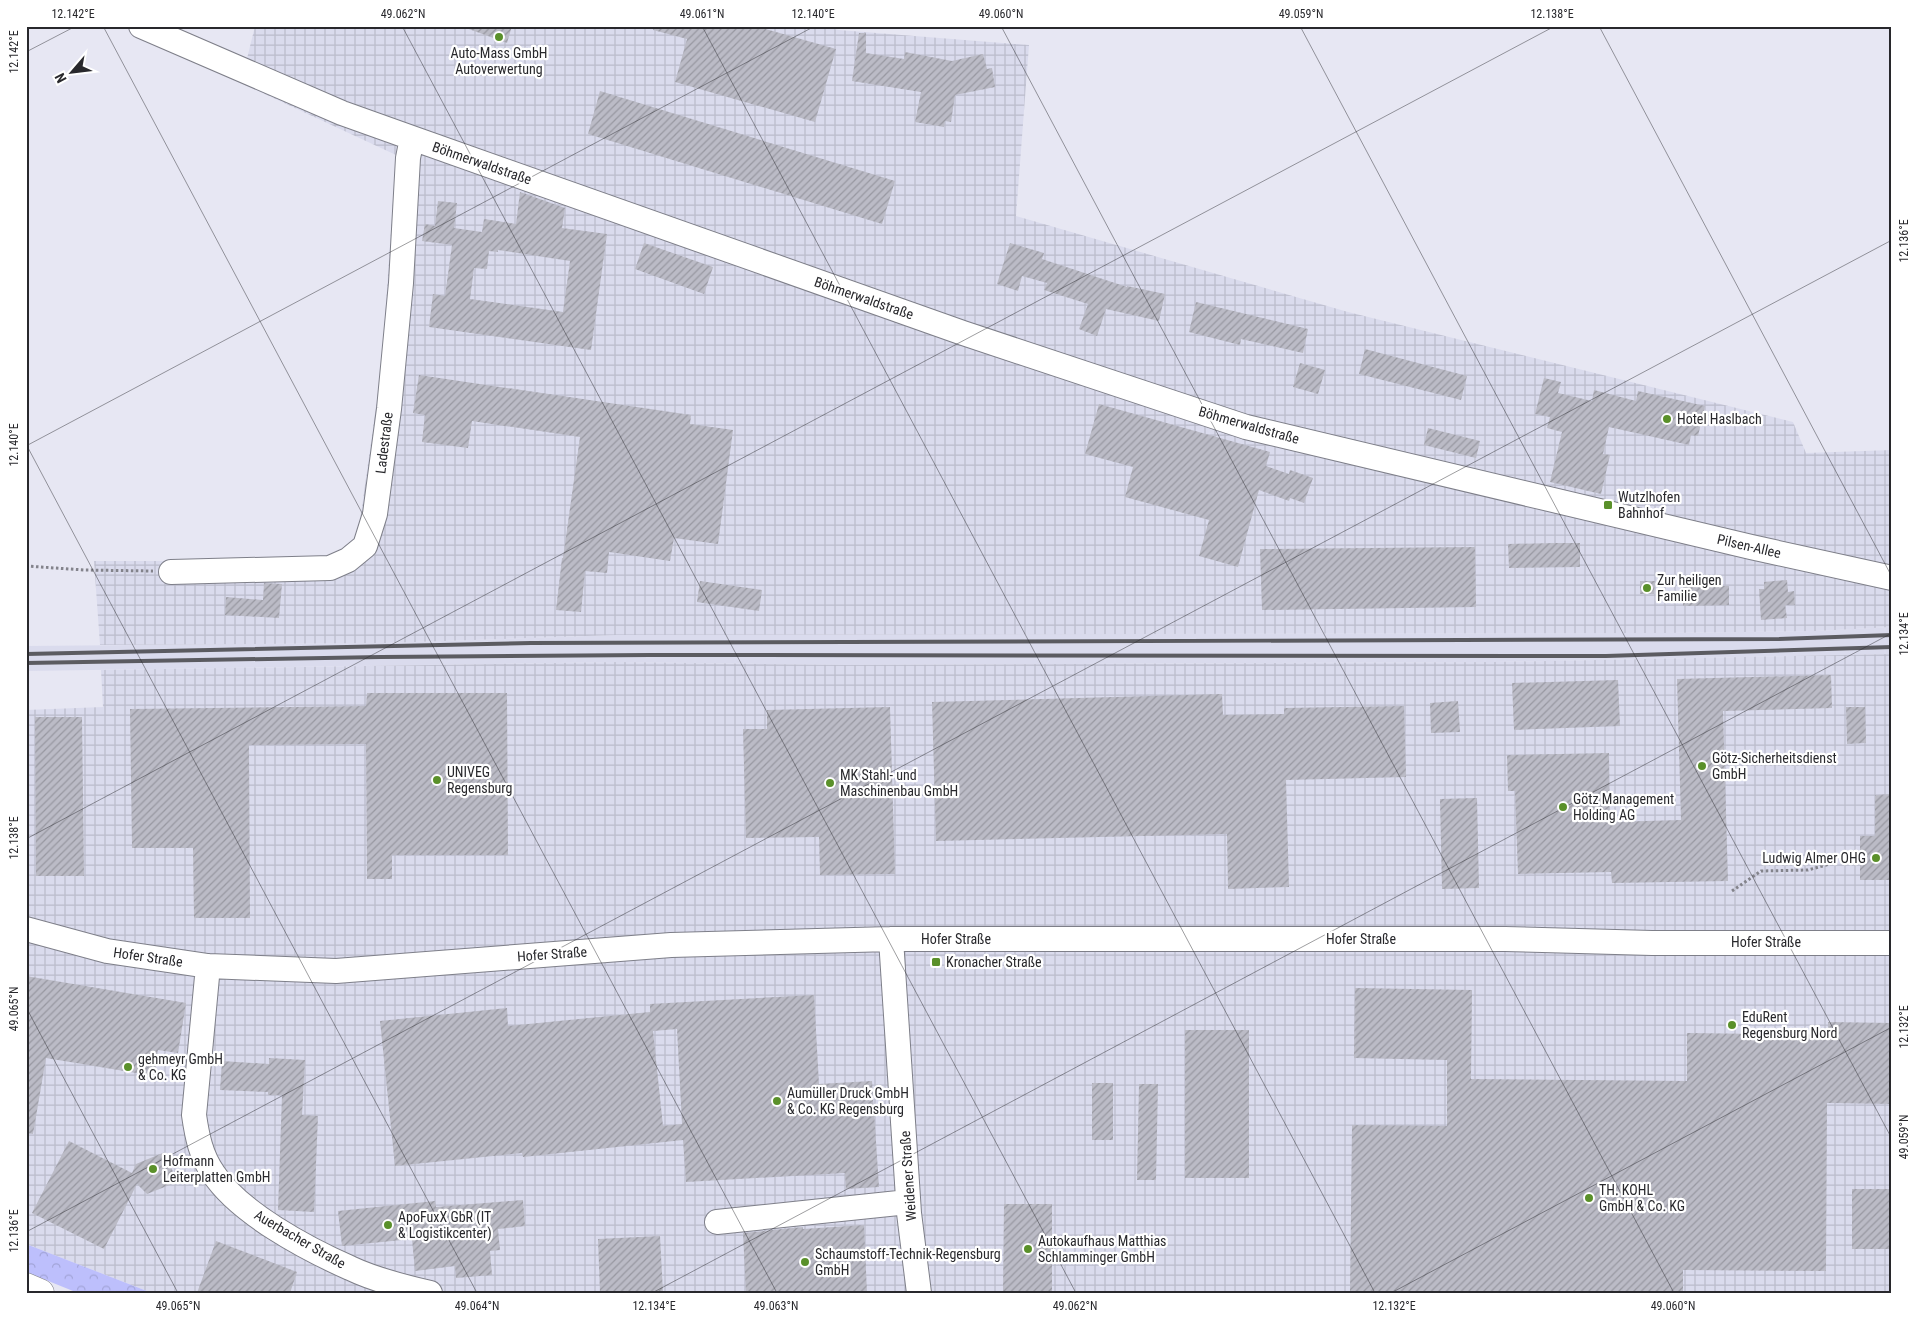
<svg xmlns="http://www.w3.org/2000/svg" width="1918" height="1319" font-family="'Roboto Condensed',sans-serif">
  <defs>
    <pattern id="industrial-grid" width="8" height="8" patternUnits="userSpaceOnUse" patternTransform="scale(1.25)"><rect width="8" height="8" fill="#dadbed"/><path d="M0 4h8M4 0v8" fill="none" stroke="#bbbccb"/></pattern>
    <pattern id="forest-crowns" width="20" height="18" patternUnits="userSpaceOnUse" patternTransform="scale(1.25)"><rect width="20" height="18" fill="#bdbffc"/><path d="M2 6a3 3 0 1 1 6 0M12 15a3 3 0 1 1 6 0" fill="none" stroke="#a2a4d8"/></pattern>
    <pattern id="building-hatch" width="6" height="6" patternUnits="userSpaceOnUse" patternTransform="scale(1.25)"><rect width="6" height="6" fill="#bbbbc6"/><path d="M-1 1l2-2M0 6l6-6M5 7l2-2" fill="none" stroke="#9898a1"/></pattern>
  </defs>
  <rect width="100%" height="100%" fill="#e7e7f3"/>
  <path fill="#dadbed" d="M1892,627V654L1494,662L845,665L618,662L26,671V646L385,643L616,635L1667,633L1816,631Z"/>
  <path fill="url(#industrial-grid)" d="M255,26H820L839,30L1029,45L1016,216L1348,312L1793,422L1806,453L1892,450V627L1816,631L1667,633L616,635L385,643L100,645L94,561H311L338,552L358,535L382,364L396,155L241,83Z
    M1892,654V1293H152L26,1244V710L103,707L101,670L618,662L845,665L1494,662Z"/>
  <path fill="url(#forest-crowns)" d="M26,1244L152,1293H78L26,1272Z"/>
  <path fill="url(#building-hatch)" fill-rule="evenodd" d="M466,26H512L507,43L466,28Z
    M654,26H755L836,49L815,122L675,82L687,39L653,30Z
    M859,33H866V53L904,59L905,52L952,61L983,54L987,69L992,68L995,87L955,95L951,122L945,121L944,127L915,122L921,92L852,81Z
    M600,91L895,181L882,224L588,134Z
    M520,192L565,208L562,228L607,234L591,350L429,327L433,294L445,296L452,245L422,241L425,224L435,226L438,201L457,203L454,228L482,232L484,219L516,224ZM498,250L570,261L563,312L470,299L474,268L487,269L489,251L498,252Z
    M644,243L713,267L704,294L635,269Z
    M1010,243L1044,253L1042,259L1127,287V286L1165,294L1159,321L1106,309L1097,336L1079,329L1088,304L1044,290L1047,283L1022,276L1018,291L997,284Z
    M1196,302L1308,329L1303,353L1241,339L1240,345L1189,332Z
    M1365,349L1467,376L1461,400L1359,374Z
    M1300,363L1325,370L1318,394L1293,387Z
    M419,375L691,415L690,424L733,430L718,544L674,538L670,561L609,552L607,573L585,571L581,612L556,610L562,558H563L580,437L472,421L468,448L422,442L425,415L413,413Z
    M1544,378L1561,382L1558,393L1592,401L1594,390L1636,401L1638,391L1705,406L1698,436L1691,435L1689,445L1609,427L1603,454L1610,455L1601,494L1550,482L1562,432L1547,428L1550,417L1535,414Z
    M1099,404L1270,452L1266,466L1289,474L1290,470L1313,478L1304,503L1290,498L1289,501L1259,490L1238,567L1199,556L1209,520L1125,497L1133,467L1085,454Z
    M1428,428L1480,441L1476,458L1424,445Z
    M1555,543H1580V567L1509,568L1508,544Z
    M1475,547L1476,607L1262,610L1260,549Z
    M1787,580L1788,592L1794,591L1795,605H1785L1787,618L1761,620L1759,589H1764V582Z
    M700,581L762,590L759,611L697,602Z
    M1640,581H1655L1654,594H1640Z
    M264,583L282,584L279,618L225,615L226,597L263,600Z
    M1683,586H1729V605L1683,606Z
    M1831,675L1832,708L1723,711L1728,881L1612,883L1611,872L1518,874L1515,791H1508L1507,755L1609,753L1610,822L1681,820L1677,679Z
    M1618,680L1620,726L1514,730L1512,683Z
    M367,693H507L508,855H392V879H367L366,744L249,745L250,918H194L193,848H132L130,709L366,706Z
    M1222,694L1223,715L1284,714V708L1404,706L1406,777L1286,780L1289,887L1228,889L1227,834L936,841L932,702Z
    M1458,701L1460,732L1431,733L1430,703Z
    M890,707L895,874L820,875L819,837L746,838L743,729H767V710Z
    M1846,707H1865L1866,743L1847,744Z
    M35,717H82L84,876H36Z
    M1892,794V880H1860V836H1875V795Z
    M1477,798L1479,888L1442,889L1440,799Z
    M26,976L186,1003L178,1053L158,1050L154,1076L46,1058L33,1134L26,1133Z
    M1355,988L1472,990L1471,1079L1687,1081V1033L1828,1035V1022L1892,1023V1104L1827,1103L1826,1271L1683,1270V1293H1350L1352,1125L1447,1126V1060L1354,1058Z
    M814,995L819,1084L872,1081L879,1187L846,1189L845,1173L686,1182L683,1140L523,1157L522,1153L395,1166L380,1021L507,1008L508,1026L650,1012V1004ZM677,1029L682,1124L663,1126L653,1031Z
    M1185,1030H1249V1178H1185Z
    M269,1058L305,1060L302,1115L318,1116L314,1212L278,1210L282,1095H268V1092L220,1090L222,1061L269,1064Z
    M1092,1083H1113V1140H1092Z
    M1139,1084H1158L1156,1180H1137Z
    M69,1141L132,1173L136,1164L165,1152L177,1182L147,1194L137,1184L104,1249L32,1213Z
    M1852,1189H1892V1249H1852Z
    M523,1200L525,1226L498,1229L500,1250L490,1251L492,1275L456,1278L455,1266L415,1271L412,1239L342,1246L338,1211L435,1201L436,1207Z
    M1004,1204H1052V1293H1003Z
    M864,1225L867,1293H746L743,1233L803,1227V1229Z
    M660,1236L663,1293H600L598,1239Z
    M216,1241L297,1272L290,1293H197Z"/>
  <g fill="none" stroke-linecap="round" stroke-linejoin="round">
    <defs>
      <path id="minor" d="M141,26L342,113L412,138L963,333L1246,427L1751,547L1892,578
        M171,572L330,568L348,560L365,546L375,514L389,409L401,283L408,158L412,138
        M26,929L107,951L208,966L336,971L671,945L891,939H1505L1652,943H1892
        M891,939L909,1213L919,1293
        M208,966L194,1115C197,1136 201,1156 213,1173C239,1213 307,1249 350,1268C375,1280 404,1287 430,1293
        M717,1222L908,1202"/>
      <path id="highway" d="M26,1287L40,1293"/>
    </defs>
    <use href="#minor" stroke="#7e7f89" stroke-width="26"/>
    <use href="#highway" stroke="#7e7f89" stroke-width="29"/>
    <path stroke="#83838b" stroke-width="3" stroke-dasharray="2.5 2.5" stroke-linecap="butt" d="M26,566L84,570L153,571
      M1732,891L1761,871L1808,870L1837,862"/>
    <use href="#minor" stroke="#fff" stroke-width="24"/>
    <use href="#highway" stroke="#fff" stroke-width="28"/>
    <path stroke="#5b5b61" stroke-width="4" d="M26,654L531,643L1779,639L1892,635
      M26,663L381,657L650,655L1606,656L1892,647"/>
  </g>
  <path fill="none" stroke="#28282c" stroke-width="1" stroke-opacity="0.45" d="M103,26L777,1293M402,26L1076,1293M702,26L1375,1293M1001,26L1674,1293M1300,26L1892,1139M1599,26L1892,577M26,52L76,26M26,444L477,1293M26,446L815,26M26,839L1555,26M26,1007L178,1293M26,1232L1892,240M652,1293L1892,633M1391,1293L1892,1027"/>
  <g fill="#5a902a" stroke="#fff" stroke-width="2">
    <circle cx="499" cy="37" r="5"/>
    <circle cx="1667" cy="419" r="5"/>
    <rect x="1603" y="500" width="10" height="10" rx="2.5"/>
    <circle cx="1647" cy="588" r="5"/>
    <circle cx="1702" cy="766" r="5"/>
    <circle cx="437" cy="780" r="5"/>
    <circle cx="830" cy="783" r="5"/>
    <circle cx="1563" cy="807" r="5"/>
    <circle cx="1876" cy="858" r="5"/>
    <rect x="931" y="957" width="10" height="10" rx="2.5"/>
    <circle cx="1732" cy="1025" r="5"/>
    <circle cx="128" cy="1067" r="5"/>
    <circle cx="777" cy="1101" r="5"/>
    <circle cx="153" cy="1169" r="5"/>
    <circle cx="1589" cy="1198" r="5"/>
    <circle cx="388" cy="1225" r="5"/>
    <circle cx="1028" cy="1249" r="5"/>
    <circle cx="805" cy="1262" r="5"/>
  </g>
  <g text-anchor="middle" stroke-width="4.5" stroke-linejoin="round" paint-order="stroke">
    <g font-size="14" fill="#28282c" stroke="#fff" text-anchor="start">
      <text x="499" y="58" text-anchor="middle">Auto-Mass GmbH<tspan x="499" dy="16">Autoverwertung</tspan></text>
      <text x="1677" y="424">Hotel Haslbach</text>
      <text x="1618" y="502">Wutzlhofen<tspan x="1618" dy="16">Bahnhof</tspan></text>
      <text x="1657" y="585">Zur heiligen<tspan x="1657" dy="16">Familie</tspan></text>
      <text x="1712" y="763">Götz-Sicherheitsdienst<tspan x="1712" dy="16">GmbH</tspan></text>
      <text x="447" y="777">UNIVEG<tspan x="447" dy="16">Regensburg</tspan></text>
      <text x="840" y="780">MK Stahl- und<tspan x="840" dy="16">Maschinenbau GmbH</tspan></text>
      <text x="1573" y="804">Götz Management<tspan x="1573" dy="16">Holding AG</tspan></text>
      <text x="1866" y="863" text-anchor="end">Ludwig Almer OHG</text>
      <text x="946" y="967">Kronacher Straße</text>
      <text x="1742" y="1022">EduRent<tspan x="1742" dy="16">Regensburg Nord</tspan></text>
      <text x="138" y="1064">gehmeyr GmbH<tspan x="138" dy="16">&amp; Co. KG</tspan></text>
      <text x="787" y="1098">Aumüller Druck GmbH<tspan x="787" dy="16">&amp; Co. KG Regensburg</tspan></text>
      <text x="163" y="1166">Hofmann<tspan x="163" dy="16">Leiterplatten GmbH</tspan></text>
      <text x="1599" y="1195">TH. KOHL<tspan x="1599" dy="16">GmbH &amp; Co. KG</tspan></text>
      <text x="398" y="1222">ApoFuxX GbR (IT<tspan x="398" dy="16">&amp; Logistikcenter)</tspan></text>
      <text x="1038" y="1246">Autokaufhaus Matthias<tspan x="1038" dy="16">Schlamminger GmbH</tspan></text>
      <text x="815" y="1259">Schaumstoff-Technik-Regensburg<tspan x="815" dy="16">GmbH</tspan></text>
    </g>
    <g font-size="14" fill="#28282c" stroke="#fff">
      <text transform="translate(482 163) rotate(19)" y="5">Böhmerwaldstraße</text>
      <text transform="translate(864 298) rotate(19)" y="5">Böhmerwaldstraße</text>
      <text transform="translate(1249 425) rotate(16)" y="5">Böhmerwaldstraße</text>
      <text transform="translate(384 443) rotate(-83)" y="5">Ladestraße</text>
      <text transform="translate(1749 546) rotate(13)" y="5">Pilsen-Allee</text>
      <text x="956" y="944">Hofer Straße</text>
      <text x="1361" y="944">Hofer Straße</text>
      <text x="1766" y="947">Hofer Straße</text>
      <text transform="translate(552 954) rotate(-4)" y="5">Hofer Straße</text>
      <text transform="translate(148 957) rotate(8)" y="5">Hofer Straße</text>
      <text transform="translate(908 1176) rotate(-94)" y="5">Weidener Straße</text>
      <text transform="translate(300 1239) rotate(30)" y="5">Auerbacher Straße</text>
    </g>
  </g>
  <rect width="1918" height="1319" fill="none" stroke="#ffffff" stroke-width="55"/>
  <g transform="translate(72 72) rotate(242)" stroke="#ffffff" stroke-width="4" paint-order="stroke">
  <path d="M0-4L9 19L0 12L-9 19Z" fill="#28282c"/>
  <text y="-8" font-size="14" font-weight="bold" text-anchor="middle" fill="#28282c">N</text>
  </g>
  <rect x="28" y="28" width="1862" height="1264" fill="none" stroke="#28282c" stroke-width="2"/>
  <g font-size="12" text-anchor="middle" fill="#28282c">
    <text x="73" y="18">12.142°E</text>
    <text x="403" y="18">49.062°N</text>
    <text x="702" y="18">49.061°N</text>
    <text x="813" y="18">12.140°E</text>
    <text x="1001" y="18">49.060°N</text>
    <text x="1301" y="18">49.059°N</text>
    <text x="1552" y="18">12.138°E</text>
    <text transform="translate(14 52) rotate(-90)" y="4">12.142°E</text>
    <text transform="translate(1904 241) rotate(-90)" y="4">12.136°E</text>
    <text transform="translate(14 445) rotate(-90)" y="4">12.140°E</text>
    <text transform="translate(1904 634) rotate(-90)" y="4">12.134°E</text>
    <text transform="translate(14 838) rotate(-90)" y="4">12.138°E</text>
    <text transform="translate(14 1009) rotate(-90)" y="4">49.065°N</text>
    <text transform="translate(1904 1027) rotate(-90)" y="4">12.132°E</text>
    <text transform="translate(1904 1137) rotate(-90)" y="4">49.059°N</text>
    <text transform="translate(14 1231) rotate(-90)" y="4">12.136°E</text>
    <text x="178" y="1310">49.065°N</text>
    <text x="477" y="1310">49.064°N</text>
    <text x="654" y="1310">12.134°E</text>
    <text x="776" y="1310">49.063°N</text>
    <text x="1075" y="1310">49.062°N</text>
    <text x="1394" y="1310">12.132°E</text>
    <text x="1673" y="1310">49.060°N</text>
  </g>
</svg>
